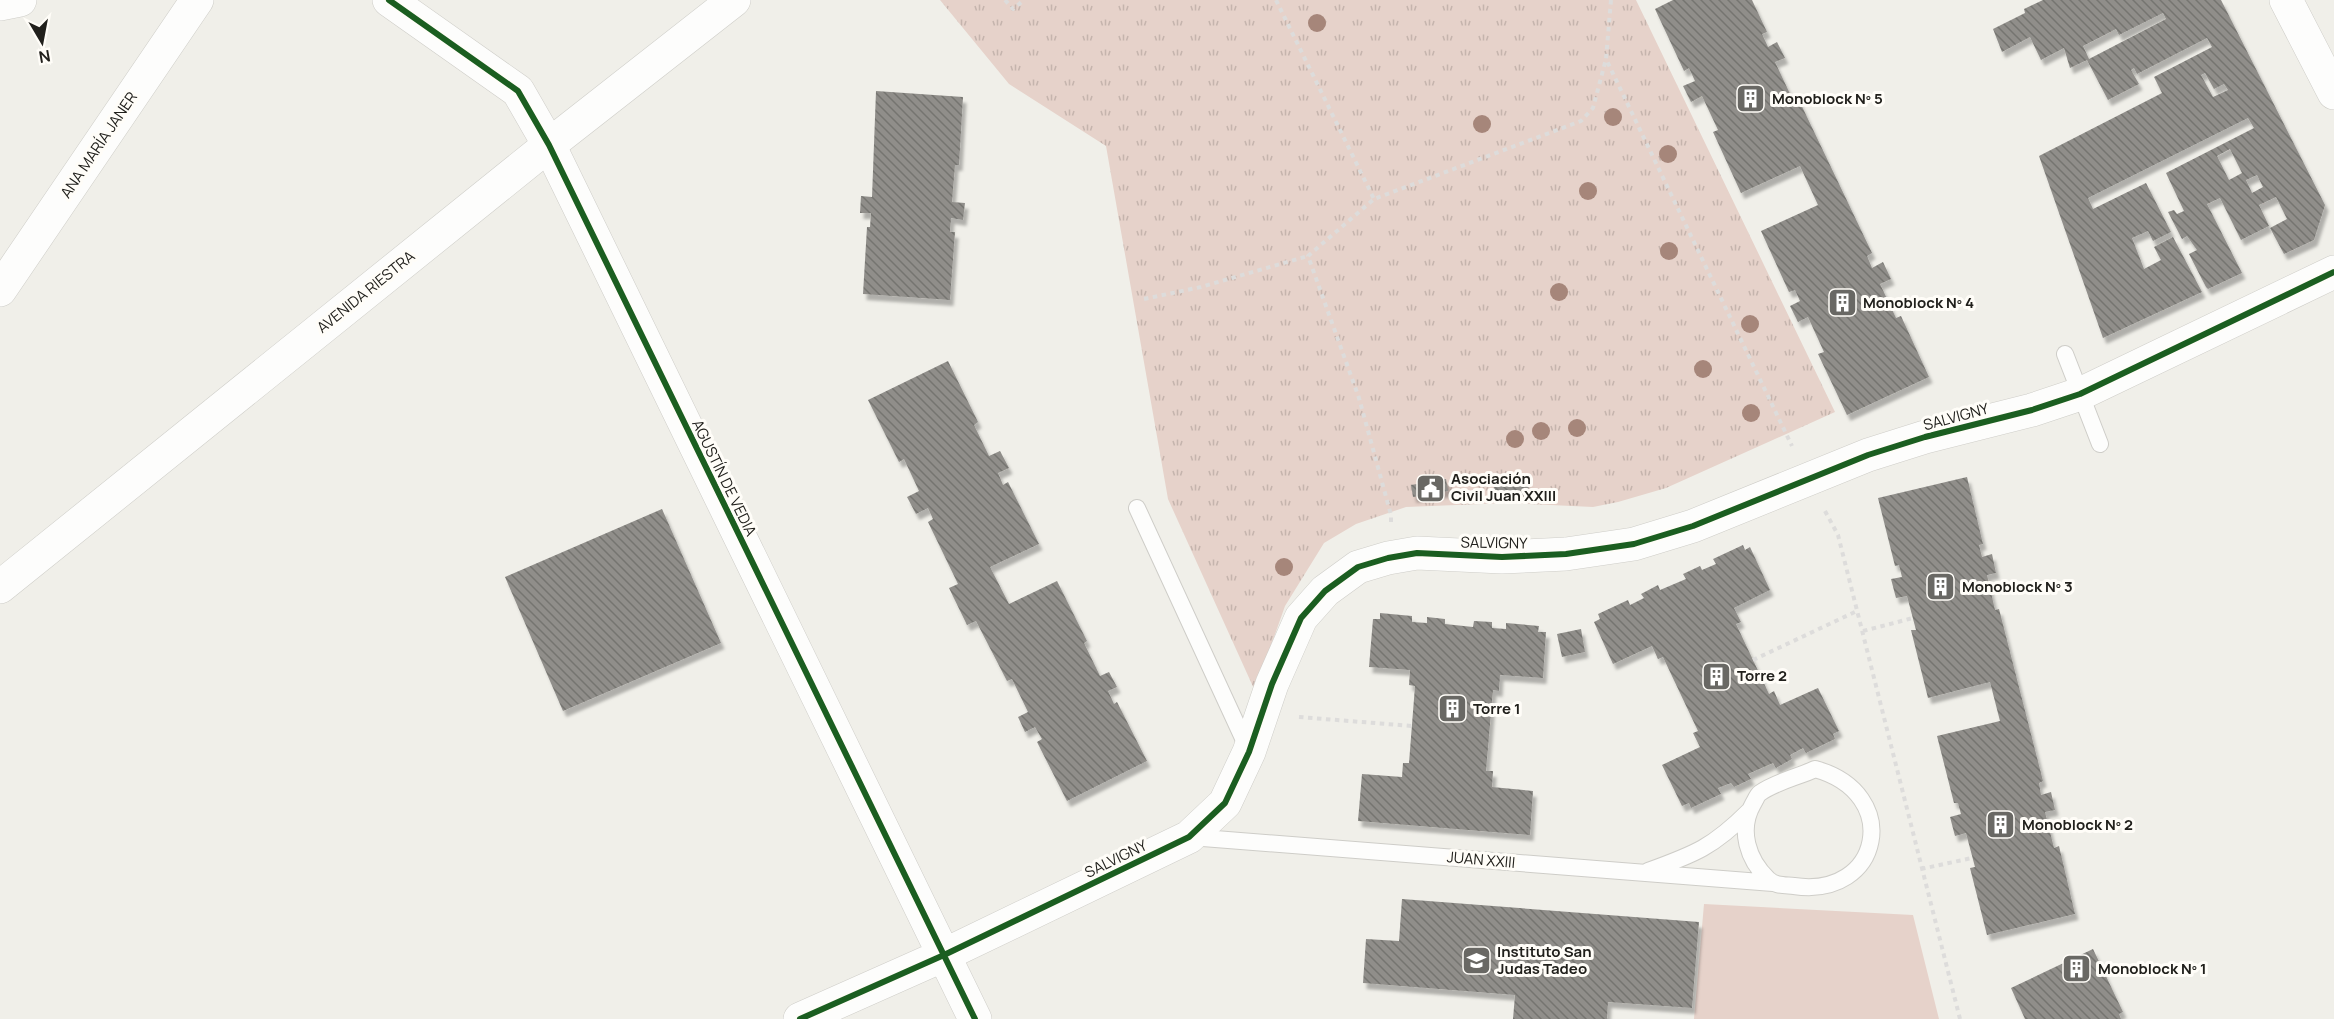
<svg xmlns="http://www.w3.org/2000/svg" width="2334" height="1019" font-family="Manrope,sans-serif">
  <defs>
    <pattern id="park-tufts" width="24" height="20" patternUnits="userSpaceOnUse" patternTransform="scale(1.5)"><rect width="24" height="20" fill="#e6d2ca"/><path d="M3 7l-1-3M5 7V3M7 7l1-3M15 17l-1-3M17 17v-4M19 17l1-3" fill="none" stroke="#c5b4ad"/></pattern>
    <pattern id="building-back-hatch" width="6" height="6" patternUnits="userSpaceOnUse" patternTransform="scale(1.5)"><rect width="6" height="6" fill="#908e8a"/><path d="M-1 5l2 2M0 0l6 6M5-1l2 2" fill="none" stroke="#757470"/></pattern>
    <filter id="shadow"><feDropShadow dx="3.5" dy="6" stdDeviation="1.5" flood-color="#0004"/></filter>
  </defs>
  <rect width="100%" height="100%" fill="#f0efe9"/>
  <path fill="#e6d2ca" d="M1704,904L1913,915L1939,1019H1694Z"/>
  <path fill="url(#park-tufts)" d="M940,0H1636L1835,412L1666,488L1618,502L1593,507L1507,503L1406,507L1356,524L1324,543L1285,606L1255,691L1168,499L1106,146L1009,84Z"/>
  <path fill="url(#building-back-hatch)" fill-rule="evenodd" filter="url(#shadow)" d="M1673,0H1752L1767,32L1762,34L1768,47L1777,42L1785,58L1775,62L1791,96L1796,94L1872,253L1867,256L1872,268L1883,262L1891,279L1880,284L1896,318L1901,316L1929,377L1847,415L1818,354L1824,352L1808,317L1798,322L1790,306L1800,301L1795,290L1789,292L1761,231L1818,205L1800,166L1741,193L1713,132L1718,130L1702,96L1691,102L1683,86L1695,81L1689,68L1684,71L1655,9Z
    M2043,0H2221L2325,205L2314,240L2284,254L2270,228L2287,219L2276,197L2259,205L2269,226L2241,240L2220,198L2207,204L2242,273L2208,289L2206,287L2189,254L2197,250L2187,236L2182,239L2168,212L2174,210L2177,214L2184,211L2166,173L2254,128L2248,118L2088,198L2093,209L2146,183L2171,232L2153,241L2148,231L2132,238L2144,269L2161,260L2154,247L2173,237L2202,292L2103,338L2039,156L2162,93L2154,77L2212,47L2207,38L2137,74L2134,68L2131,70L2139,84L2108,100L2087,60L2070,68L2064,48L2041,60L2030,37L2002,52L1993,29L2025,13L2024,9ZM2163,13L2166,19L2089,59L2083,46L2116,29L2119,35ZM2205,73L2214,89L2224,84L2228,90L2213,97L2201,75ZM2230,149L2242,173L2229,180L2217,156ZM2257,175L2263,187L2252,193L2246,180Z
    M876,91L963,97L959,165H955L952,202L965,203L963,220L951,218L950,232H955L950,300L863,294L867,227H870L871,213H860L861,196L872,197Z
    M948,361L978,422L974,425L989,456L1000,451L1009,468L998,473L1003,485L1008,482L1039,544L990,567L1009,604L1057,581L1087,641L1084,643L1100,676L1109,672L1117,687L1108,691L1114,704L1117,702L1147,761L1067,801L1037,742L1042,739L1035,727L1025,732L1018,717L1028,712L1012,679L1007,681L976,621L967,625L949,588L958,584L928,522L933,519L928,508L916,514L907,497L919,491L904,459L899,462L868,400Z
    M1967,477L1983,544L1979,545L1982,557L1992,554L1996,573L1987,575L1995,610L1999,609L2043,781L2039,783L2041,795L2051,792L2055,810L2045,812L2054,848L2059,846L2075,914L1987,935L1970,868L1975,867L1966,833L1955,836L1950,817L1961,814L1958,803H1954L1937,736L2000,721L1990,682L1928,698L1911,630H1916L1907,596L1896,598L1891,579L1902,577L1899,565L1895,566L1878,498Z
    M1446,479L1448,491L1413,497L1411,485Z
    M1495,480L1529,483L1528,496L1493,492Z
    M662,509L721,643L563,711L505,577Z
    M1743,545L1745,550L1750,547L1770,590L1734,608L1741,622L1736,624L1769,694L1774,691L1780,705L1818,688L1839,731L1833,734L1835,739L1806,753L1803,748L1790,755L1792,759L1776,768L1773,763L1748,774L1751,779L1734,787L1731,783L1718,788L1721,794L1691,808L1689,803L1682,806L1662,765L1700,747L1693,733L1698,731L1663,657L1658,659L1652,646L1613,664L1594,622L1600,619L1598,614L1628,600L1630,605L1644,598L1641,594L1658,585L1660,590L1686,579L1683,574L1700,566L1702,570L1716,564L1713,559Z
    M1380,613L1412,616V622L1427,623V617L1445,619V624L1473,627L1474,621L1492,622V628L1506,629V623L1539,626L1538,632H1546L1543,678L1500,675L1499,691L1493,690L1486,771H1493L1492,787L1533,791L1530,835L1358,821L1362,774L1402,777L1403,763H1409L1415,686L1409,685L1410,670L1369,667L1373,619H1380Z
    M1581,629L1585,652L1562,657L1557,634Z
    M1402,899L1699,922L1692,1008L1608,1002L1607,1019H1513L1515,995L1363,983L1366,939L1399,941Z
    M2093,949L2123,1012L2119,1014L2121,1019H2025L2011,988Z"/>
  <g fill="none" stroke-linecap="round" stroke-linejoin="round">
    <defs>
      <path id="service" d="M2065,354L2100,444
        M1137,508L1248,749
        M1815,769C1903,793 1882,899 1794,886C1784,885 1775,886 1768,879C1748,860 1738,830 1753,804C1755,801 1757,795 1760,793C1775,782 1798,777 1815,769Z
        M1190,837L1773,883
        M1648,871C1695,854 1713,847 1749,811"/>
      <path id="minor" d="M389,0L518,91L549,145L975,1019
        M2286,0L2334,93
        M0,4L20,0
        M0,290L197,0
        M800,1019L944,955L1189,837L1225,803L1249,752L1272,684L1301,618L1325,591L1358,567L1388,558L1417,553L1502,557L1566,554L1634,544L1693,526L1868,455L1925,437L2032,410L2080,394L2334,272"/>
      <path id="secondary" d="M0,587L549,145L734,0"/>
    </defs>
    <use href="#service" stroke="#cecdc8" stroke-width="18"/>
    <use href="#minor" stroke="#cecdc8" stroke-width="34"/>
    <use href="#secondary" stroke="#cecdc8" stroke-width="34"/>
    <path stroke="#dddcdb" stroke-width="4" stroke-dasharray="4.5 4.5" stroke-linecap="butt" d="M1005,0L1013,9L1024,0
      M1276,0L1374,199
      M1611,0L1606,59L1792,446
      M1144,299L1201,287L1308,256
      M1825,511L1838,535L1960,1019
      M1391,522V515L1359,398L1308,256L1374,199L1581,121L1593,108L1606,59
      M1863,631L1913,618
      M1753,660L1857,611
      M1299,717L1412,726
      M1921,869L1972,858"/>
    <use href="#service" stroke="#fdfdfc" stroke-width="16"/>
    <use href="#minor" stroke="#fdfdfc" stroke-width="33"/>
    <use href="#secondary" stroke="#fdfdfc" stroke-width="33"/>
    <defs>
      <path id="cycleway" d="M389,0L518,91L549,145L975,1019
        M800,1019L944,955L1189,837L1225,803L1249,752L1272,684L1301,618L1325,591L1358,567L1388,558L1417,553L1502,557L1566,554L1634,544L1693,526L1868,455L1925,437L2032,410L2080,394L2334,272"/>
    </defs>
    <use href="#cycleway" stroke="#fffdf8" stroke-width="10"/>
    <use href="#cycleway" stroke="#1b5e20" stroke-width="6"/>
  </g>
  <g fill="#a6867a">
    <circle cx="1317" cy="23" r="9"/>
    <circle cx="1613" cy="117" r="9"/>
    <circle cx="1482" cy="124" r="9"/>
    <circle cx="1668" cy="154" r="9"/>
    <circle cx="1588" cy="191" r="9"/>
    <circle cx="1669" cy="251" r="9"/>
    <circle cx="1559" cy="292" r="9"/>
    <circle cx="1750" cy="324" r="9"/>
    <circle cx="1703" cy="369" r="9"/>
    <circle cx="1751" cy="413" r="9"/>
    <circle cx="1577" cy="428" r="9"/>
    <circle cx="1541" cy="431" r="9"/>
    <circle cx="1515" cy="439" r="9"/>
    <circle cx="1284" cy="567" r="9"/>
  </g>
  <defs>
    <symbol id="building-square" viewBox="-11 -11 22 22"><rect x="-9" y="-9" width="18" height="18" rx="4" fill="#696864" stroke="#fffdf8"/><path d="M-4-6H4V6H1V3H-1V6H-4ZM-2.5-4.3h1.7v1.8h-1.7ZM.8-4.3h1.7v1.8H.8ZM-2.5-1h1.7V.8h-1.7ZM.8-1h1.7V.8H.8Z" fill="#fff"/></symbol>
    <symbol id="civic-square" viewBox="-11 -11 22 22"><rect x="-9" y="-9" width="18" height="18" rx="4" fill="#696864" stroke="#fffdf8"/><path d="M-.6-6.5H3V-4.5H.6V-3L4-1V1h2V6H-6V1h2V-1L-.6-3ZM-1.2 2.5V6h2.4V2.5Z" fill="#fff"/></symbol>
    <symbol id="school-square" viewBox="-11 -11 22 22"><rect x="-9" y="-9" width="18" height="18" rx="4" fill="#696864" stroke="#fffdf8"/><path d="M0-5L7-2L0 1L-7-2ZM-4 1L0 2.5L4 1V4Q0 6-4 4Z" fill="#fff"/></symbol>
  </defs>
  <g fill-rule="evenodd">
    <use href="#building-square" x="1734" y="82" width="33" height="33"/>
    <use href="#building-square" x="1826" y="286" width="33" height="33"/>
    <use href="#civic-square" x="1414" y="472" width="33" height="33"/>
    <use href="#building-square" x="1924" y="570" width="33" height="33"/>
    <use href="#building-square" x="1700" y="660" width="33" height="33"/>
    <use href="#building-square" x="1436" y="692" width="33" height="33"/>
    <use href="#building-square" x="1984" y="808" width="33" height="33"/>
    <use href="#school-square" x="1460" y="944" width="33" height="33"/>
    <use href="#building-square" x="2060" y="952" width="33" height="33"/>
  </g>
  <g text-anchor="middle" stroke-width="6" stroke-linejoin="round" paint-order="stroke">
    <g font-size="15" font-weight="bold" fill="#21201c" stroke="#fffdf8" text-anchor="start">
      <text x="1772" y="104">Monoblock Nº 5</text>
      <text x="1863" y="308">Monoblock Nº 4</text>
      <text x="1451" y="484">Asociación<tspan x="1451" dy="17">Civil Juan XXIII</tspan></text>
      <text x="1962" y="592">Monoblock Nº 3</text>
      <text x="1737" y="681">Torre 2</text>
      <text x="1473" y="714">Torre 1</text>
      <text x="2022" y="830">Monoblock Nº 2</text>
      <text x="1497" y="957">Instituto San<tspan x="1497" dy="17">Judas Tadeo</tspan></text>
      <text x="2098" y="974">Monoblock Nº 1</text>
    </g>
    <g font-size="15" fill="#21201c" stroke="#fffdf8">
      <text transform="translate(99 145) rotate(-56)" y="5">ANA MARÍA JANER</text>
      <text transform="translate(366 292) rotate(-39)" y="5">AVENIDA RIESTRA</text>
      <text transform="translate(1956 417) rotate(-15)" y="5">SALVIGNY</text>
      <text transform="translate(724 478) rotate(64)" y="5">AGUSTÍN DE VEDIA</text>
      <text transform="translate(1494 543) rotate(1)" y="5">SALVIGNY</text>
      <text transform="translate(1116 859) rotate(-26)" y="5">SALVIGNY</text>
      <text transform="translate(1481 860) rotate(5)" y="5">JUAN XXIII</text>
    </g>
  </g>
  <g transform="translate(42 42) rotate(170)" stroke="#fffdf8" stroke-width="4.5" paint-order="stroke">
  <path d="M0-4.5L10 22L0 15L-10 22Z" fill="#21201c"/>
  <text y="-9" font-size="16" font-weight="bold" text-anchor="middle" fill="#21201c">N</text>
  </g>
</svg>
